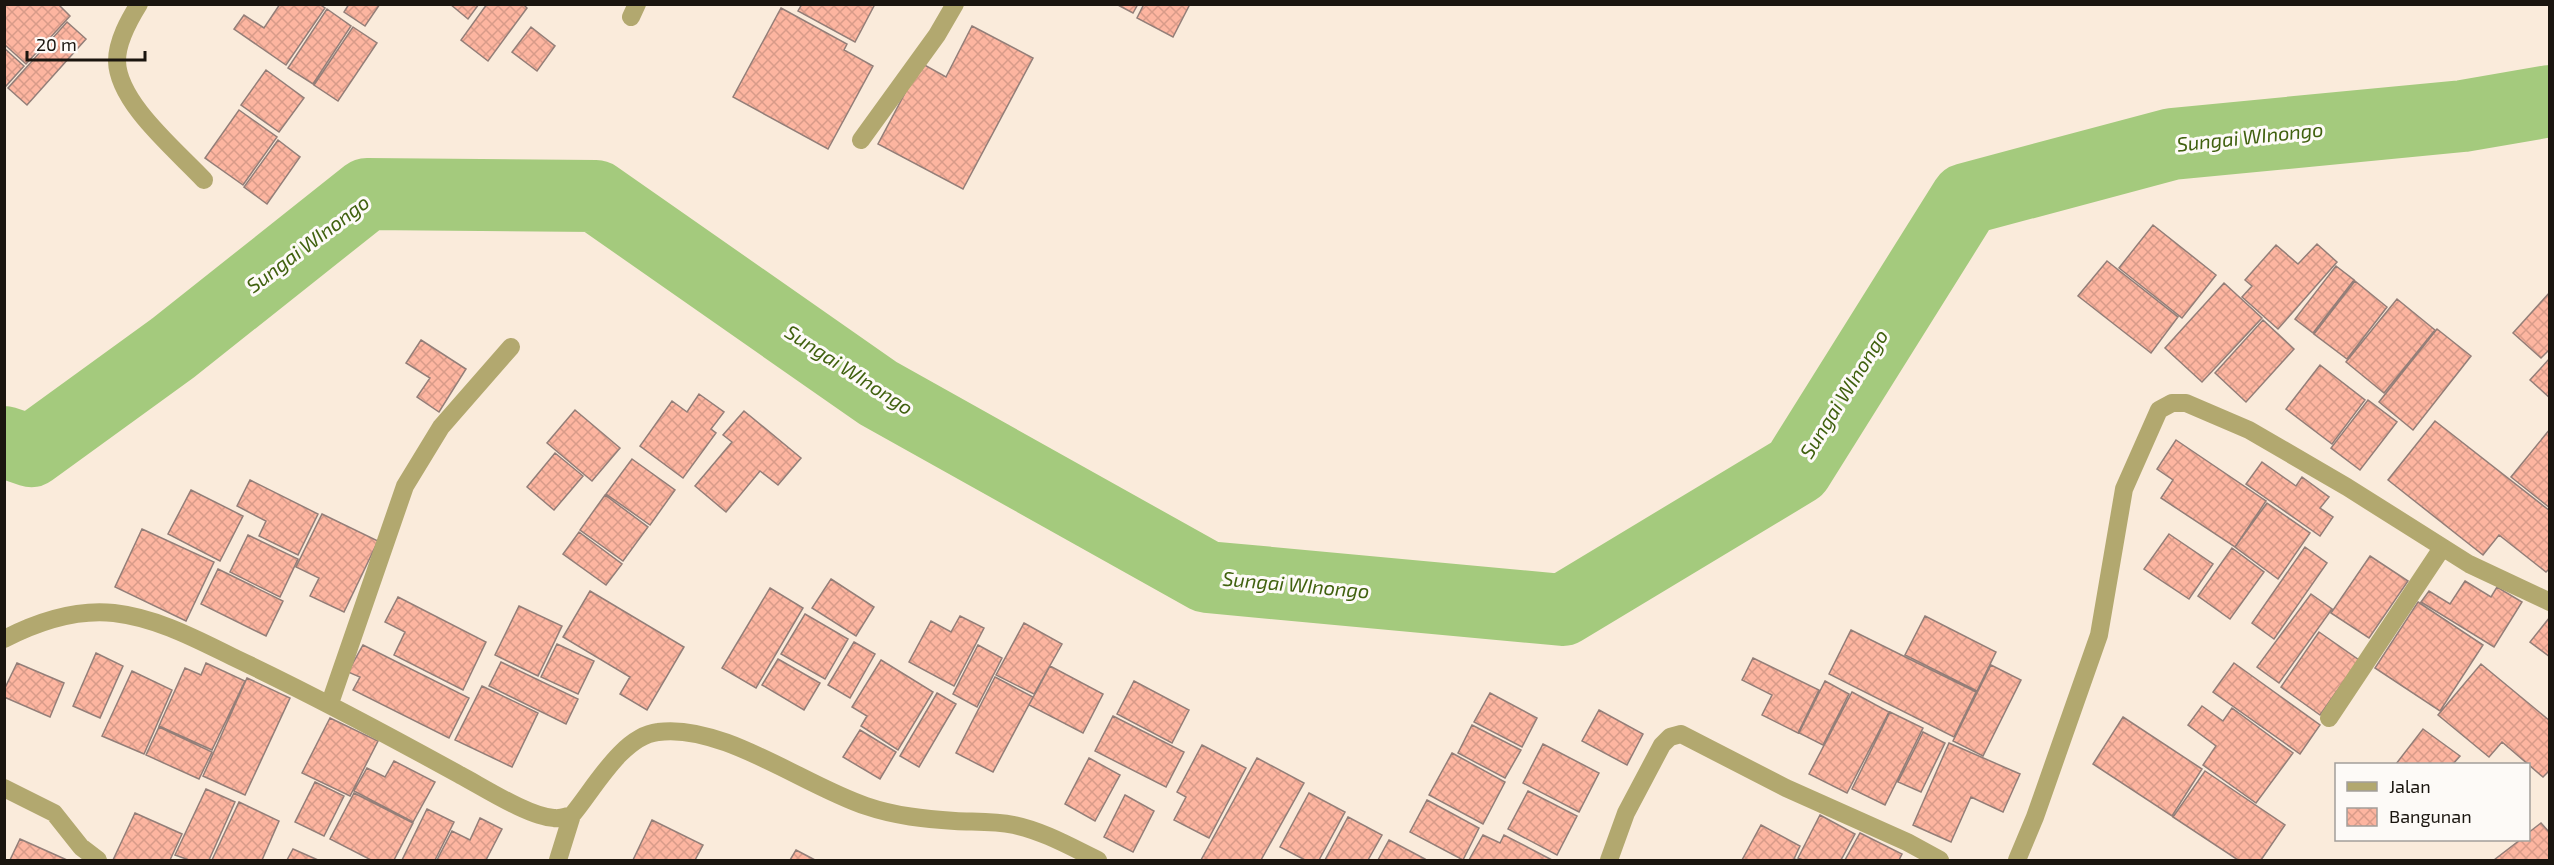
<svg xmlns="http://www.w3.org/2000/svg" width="2554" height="865" font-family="'Exo 2',sans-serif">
  <defs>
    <pattern id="building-cross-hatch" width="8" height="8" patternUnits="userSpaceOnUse" patternTransform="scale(1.5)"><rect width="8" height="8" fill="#fdb5a0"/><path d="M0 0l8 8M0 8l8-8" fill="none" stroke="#d89b89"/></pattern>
  </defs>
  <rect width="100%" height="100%" fill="#faebdb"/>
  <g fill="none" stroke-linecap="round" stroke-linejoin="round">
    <path stroke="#a4ca7d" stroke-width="72" d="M4,442L31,451L173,348L367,194L596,196L878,393L1207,577L1563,610L1797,469L1966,199L2172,144L2463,116L2550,101"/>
  </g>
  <path fill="url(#building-cross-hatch)" stroke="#937e78" stroke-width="1.5" d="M4,4H58L70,16L26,64L4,44Z
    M280,4H319L325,8L286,65L234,29L244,15L264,28Z
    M349,4H380L365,26L344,12Z
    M450,4H479L468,19Z
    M487,4H523L527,8L488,61L461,40Z
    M802,4H875L855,42L798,11Z
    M1116,4H1138L1133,13Z
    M1144,4H1190L1173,37L1137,18Z
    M781,8L847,44L844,50L873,66L828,149L733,97Z
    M327,9L351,26L313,84L288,68Z
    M67,22L86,39L27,105L8,88Z
    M972,26L1033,58L963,189L878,144L921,63L946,77Z
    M353,27L377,43L338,101L314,85Z
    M531,27L555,46L537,71L512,52Z
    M4,48L24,66L6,86L4,85Z
    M266,70L304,98L279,132L241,105Z
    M239,110L277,137L243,185L205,158Z
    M278,140L300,157L267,204L244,187Z
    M2153,225L2216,275L2182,318L2119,268Z
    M2317,244L2337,262L2278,329L2242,297L2252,286L2245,280L2276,245L2298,264Z
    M2107,261L2178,317L2151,353L2078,296Z
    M2336,266L2354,280L2313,333L2295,319Z
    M2355,281L2387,307L2347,359L2314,334Z
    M2224,283L2262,318L2202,382L2165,348Z
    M2550,292V349L2541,358L2513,333Z
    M2397,299L2435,330L2384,393L2346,362Z
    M2263,320L2294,349L2246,402L2215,373Z
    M2437,329L2471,356L2413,430L2379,402Z
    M421,340L466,369L439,412L417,397L430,378L406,363Z
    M2550,358V398L2530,380Z
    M2320,365L2365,400L2332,444L2286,409Z
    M699,394L724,412L711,429L716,433L683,478L640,446L672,401L687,412Z
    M2368,400L2397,422L2360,470L2331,448Z
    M575,410L620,448L592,481L547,443Z
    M744,411L801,458L778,485L760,471L726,512L695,486L732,442L723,435Z
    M2435,421L2550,511V568L2546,572L2499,535L2483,555L2388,480Z
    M2550,429V508L2511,477Z
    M2176,440L2266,501L2235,547L2161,498L2173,480L2157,469Z
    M555,453L583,476L554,510L527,487Z
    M632,459L675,490L650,525L606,494Z
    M2262,462L2296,486L2302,477L2329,497L2320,508L2333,517L2320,536L2246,484Z
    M250,480L318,514L298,555L259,536L266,521L237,506Z
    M191,490L243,516L220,561L168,534Z
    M605,495L648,527L623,561L580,530Z
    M2267,503L2310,533L2278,579L2235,547Z
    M322,514L378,541L344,612L310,596L319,578L296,567Z
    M142,529L214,562L186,621L115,587Z
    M579,532L622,564L606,585L563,554Z
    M2169,534L2213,564L2189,599L2144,569Z
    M248,535L298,559L280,597L230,572Z
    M2305,547L2327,563L2274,639L2252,623Z
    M2232,548L2264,572L2230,619L2198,596Z
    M2370,556L2408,581L2369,638L2331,613Z
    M218,569L283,601L266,636L201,604Z
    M831,579L874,607L856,636L812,608Z
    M2465,581L2491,597L2497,587L2522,602L2494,647L2421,602L2429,591L2450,604Z
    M770,588L803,608L756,688L722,668Z
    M590,591L684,647L647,710L620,694L630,677L563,637Z
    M2311,594L2332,609L2279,683L2257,667Z
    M398,597L486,642L463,690L394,655L405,632L385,622Z
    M2418,602L2483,645L2440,711L2375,668Z
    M519,606L562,626L538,676L495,655Z
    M805,614L848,639L825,679L781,654Z
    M960,616L984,628L954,686L909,662L931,621L951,632Z
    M1925,616L1996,652L1977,691L1905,655Z
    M2550,617V657L2530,642Z
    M1024,623L1062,644L1034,694L996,675Z
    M1851,630L1976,692L1954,737L1829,674Z
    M2319,632L2359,660L2320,715L2281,687Z
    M854,642L875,654L850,698L828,685Z
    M557,644L594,661L578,694L541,677Z
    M363,645L469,698L449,738L353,690L360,677L348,672Z
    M978,645L1002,658L977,707L953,694Z
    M96,653L123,666L100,718L73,706Z
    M1753,658L1819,690L1798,733L1762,715L1772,695L1742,680Z
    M778,659L820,683L804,710L762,685Z
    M881,660L933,692L898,750L861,726L867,716L852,707Z
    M501,662L578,699L566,724L489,686Z
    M17,663L64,683L50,717L4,697V690Z
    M206,663L245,681L212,750L159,726L185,668L201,675Z
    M2234,663L2320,725L2300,754L2213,692Z
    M2481,664L2550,721V770L2543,777L2502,742L2489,757L2438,715Z
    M1991,665L2021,680L1983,756L1953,741Z
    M1050,666L1103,694L1083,733L1029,705Z
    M132,671L172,690L144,754L102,736Z
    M995,677L1033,697L993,772L956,753Z
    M247,678L290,698L245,795L203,776Z
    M1134,681L1189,710L1172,743L1117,714Z
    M1825,681L1849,694L1823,745L1799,733Z
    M482,686L538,713L512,767L455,740Z
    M1852,692L1889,712L1847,793L1809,774Z
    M937,693L956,704L919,767L900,756Z
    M1490,693L1537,718L1522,747L1474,722Z
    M2202,706L2223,721L2232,708L2293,753L2256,803L2203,765L2216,746L2188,725Z
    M1599,710L1643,734L1627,765L1582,741Z
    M1890,712L1923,728L1885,805L1852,789Z
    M1113,716L1184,752L1166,787L1095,751Z
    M2123,717L2202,769L2172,816L2093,764Z
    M330,718L378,741L350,796L302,773Z
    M1472,725L1521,750L1505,778L1458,753Z
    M159,727L212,752L199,779L146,755Z
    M2423,729L2460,756L2453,764H2396Z
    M860,730L896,752L880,779L843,757Z
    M1923,732L1945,743L1921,792L1898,782Z
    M1949,743L2020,774L2003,812L1971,797L1951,842L1913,825Z
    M1543,744L1599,773L1579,812L1523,783Z
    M1202,745L1246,768L1209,838L1174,820L1186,797L1177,792Z
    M1452,753L1505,782L1483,824L1429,795Z
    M1089,758L1120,775L1095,821L1065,804Z
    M1257,758L1304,783L1261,860H1201Z
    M394,761L435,782L413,822L354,791L367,768L385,777Z
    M2205,771L2285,825L2261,860H2238L2173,817Z
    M315,782L344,796L324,836L295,822Z
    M206,789L235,802L209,860H189L175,855Z
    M1528,791L1577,816L1557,855L1508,829Z
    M354,793L413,823L394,860H371L330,839Z
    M1309,793L1345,812L1319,860H1305L1280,847Z
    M1125,795L1154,811L1133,852L1104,837Z
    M1427,800L1479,828L1463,860L1410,832Z
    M239,802L279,821L262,860H212Z
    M427,809L454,822L435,860H402Z
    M135,813L182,834L170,860H113Z
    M1820,815L1855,834L1841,860H1803L1798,858Z
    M1348,817L1382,835L1368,860H1325Z
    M480,818L502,829L486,860H437L452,831L470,840Z
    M652,820L703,845L695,860H633Z
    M2541,823L2550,833V860H2494L2520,840H2528V833Z
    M1761,825L1800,846L1794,859L1798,860H1742Z
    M1860,833L1902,854L1899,860H1845Z
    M1483,835L1500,843L1504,835L1552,860H1469Z
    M20,839L67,860H10Z
    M1389,840L1425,859L1424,860H1378Z
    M293,849L318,860H287Z
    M796,850L815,860H790Z"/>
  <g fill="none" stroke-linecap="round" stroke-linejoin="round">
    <path stroke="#b2a86f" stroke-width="18" d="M139,4C129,20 117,41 117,61C118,103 176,150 204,180
      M631,17L637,4
      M861,140L937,35L955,4
      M4,639C37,622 77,609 114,613C158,618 198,640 237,659C313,695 386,734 460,775C483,787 529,817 554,818C560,819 567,816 572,815C594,789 622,736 658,732C722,723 805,786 866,806C895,816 925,819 955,821C975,822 994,821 1014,825C1043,831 1071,847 1098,860
      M330,703L405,486L441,427L511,347
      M2329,718L2442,548
      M4,788L54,813L81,847L98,860
      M558,860L572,815
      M1609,860L1626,813L1662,745L1670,737L1681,734L1786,788L1907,842L1940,860
      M2017,860L2035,817L2099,635L2124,489L2159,410L2172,403H2186L2249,430L2347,487L2469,564L2550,602"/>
  </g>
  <g text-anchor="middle" stroke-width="6" stroke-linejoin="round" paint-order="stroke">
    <g font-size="20" font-style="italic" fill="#40610f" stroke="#fdfaf7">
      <text transform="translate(2250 137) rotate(-6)" y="7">Sungai WInongo</text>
      <text transform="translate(308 244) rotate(-37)" y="7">Sungai WInongo</text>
      <text transform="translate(849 370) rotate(33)" y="7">Sungai WInongo</text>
      <text transform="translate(1844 394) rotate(-58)" y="7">Sungai WInongo</text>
      <text transform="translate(1296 585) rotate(5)" y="7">Sungai WInongo</text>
    </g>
  </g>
  <rect width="2554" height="865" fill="none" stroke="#1a150f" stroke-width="12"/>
  <rect x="2335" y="763" width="195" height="78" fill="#fdfaf7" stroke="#a29e9a" stroke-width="1.5"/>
  <rect x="2347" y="782" width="30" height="9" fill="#b2a86f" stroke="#a29e9a" stroke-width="1.5"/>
  <text x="2389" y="793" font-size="18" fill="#1a150f">Jalan</text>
  <rect x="2347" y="808" width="30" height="18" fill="url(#building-cross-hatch)" stroke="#a29e9a" stroke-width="1.5"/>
  <text x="2389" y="823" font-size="18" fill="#1a150f">Bangunan</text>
  <path d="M27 51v9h118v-9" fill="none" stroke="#1a150f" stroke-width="3"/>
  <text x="36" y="51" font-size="18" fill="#1a150f" stroke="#fdfaf7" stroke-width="4.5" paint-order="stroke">20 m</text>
</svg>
